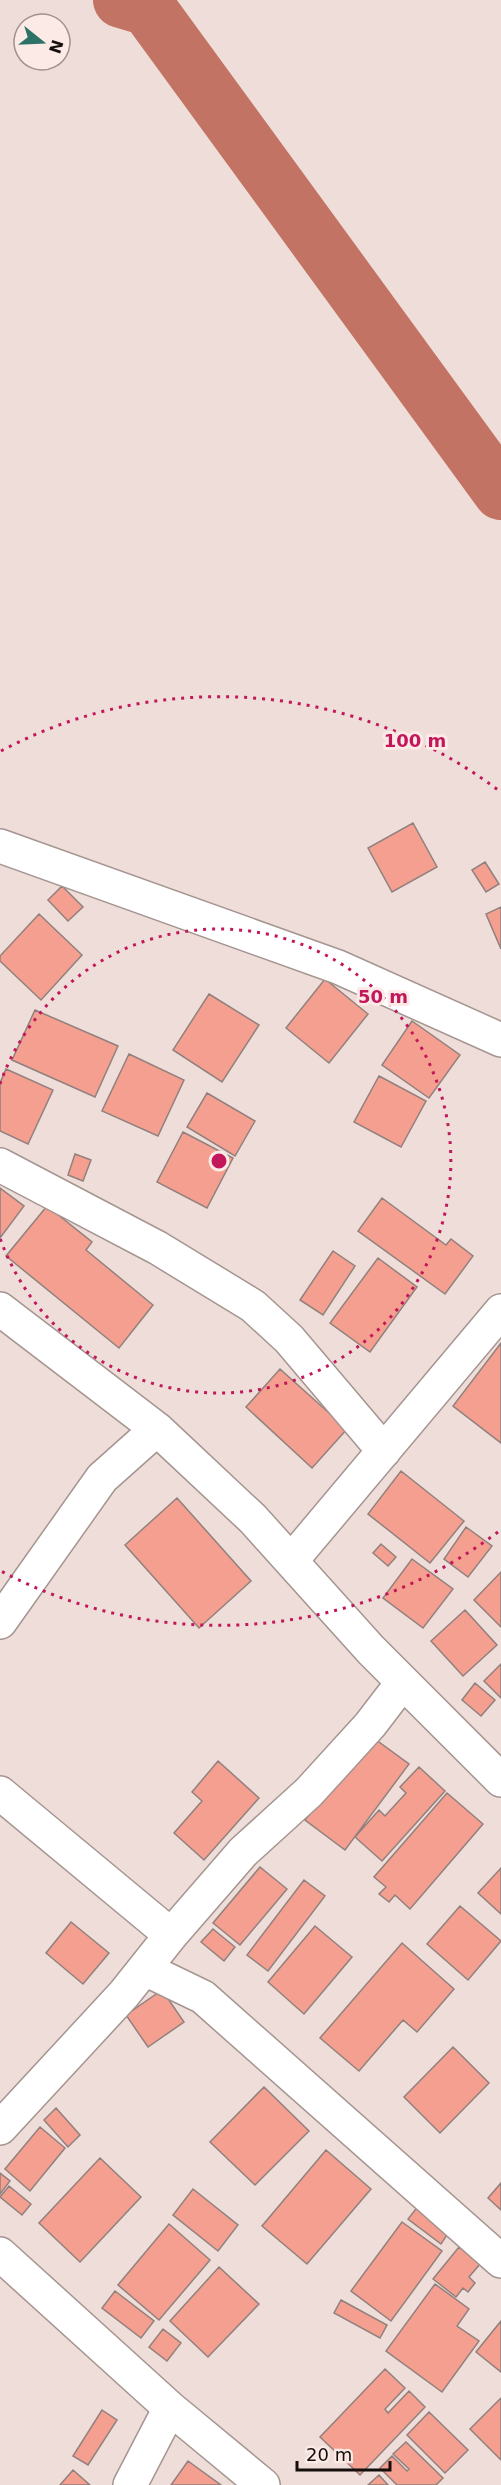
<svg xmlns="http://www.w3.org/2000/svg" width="501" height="2485" font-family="'DejaVu Sans',sans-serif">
  <rect width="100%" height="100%" fill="#eeddd9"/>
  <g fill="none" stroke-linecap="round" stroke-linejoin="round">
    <path stroke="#c37364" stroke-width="56" d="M121,0L148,8L501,492"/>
  </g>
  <path fill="#f49f8f" stroke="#91807d" stroke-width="1.5" d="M413,823L437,867L392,892L368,848Z
    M485,862L499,884L486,892L472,870Z
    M62,886L83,907L68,921L48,900Z
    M501,907V949L486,914Z
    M39,914L82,955L41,1000L0,961V956Z
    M325,979L368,1014L329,1063L286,1028Z
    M209,994L259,1025L222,1082L173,1050Z
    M35,1010L118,1046L95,1097L12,1060Z
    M412,1021L460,1055L429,1098L382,1065Z
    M129,1054L184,1080L158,1136L102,1111Z
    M6,1069L53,1090L28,1144L0,1131V1083Z
    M379,1076L426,1101L401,1147L354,1122Z
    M207,1093L255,1121L235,1156L187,1127Z
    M183,1132L233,1158L207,1208L157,1182Z
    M75,1154L91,1160L83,1181L68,1175Z
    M0,1188L24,1206L0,1238Z
    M382,1198L446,1245L451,1239L473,1256L445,1294L358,1231Z
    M47,1206L92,1242L86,1250L153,1305L119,1348L6,1256Z
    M333,1251L355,1266L323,1315L300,1300Z
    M378,1258L417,1287L370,1352L330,1323Z
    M501,1343V1443L453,1406Z
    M280,1369L347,1429L312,1468L246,1407Z
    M401,1471L464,1521L430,1563L368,1514Z
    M177,1498L251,1581L199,1628L125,1545Z
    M466,1527L492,1546L468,1577L444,1559Z
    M381,1544L396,1557L388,1566L373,1553Z
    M412,1559L453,1589L423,1628L383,1598Z
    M501,1572V1627L474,1600Z
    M465,1610L497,1645L463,1676L431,1641Z
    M501,1664V1698L484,1681Z
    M475,1683L495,1700L481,1716L462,1700Z
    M368,1734L409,1764L345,1850L305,1820Z
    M218,1761L259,1798L204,1860L174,1833L202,1801L192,1792Z
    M419,1767L445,1791L382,1861L355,1837L379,1810L385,1816L406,1793L400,1787Z
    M447,1793L483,1824L410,1909L395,1895L389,1902L379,1894L386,1887L374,1877Z
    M260,1867L287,1889L240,1945L213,1923Z
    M501,1868V1914L478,1893Z
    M304,1880L325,1896L268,1971L247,1955Z
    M460,1906L501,1941L468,1980L427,1944Z
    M71,1922L109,1953L83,1984L46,1953Z
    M315,1926L352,1957L304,2014L268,1982Z
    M213,1929L235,1947L224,1961L201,1942Z
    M402,1943L454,1989L417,2032L403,2020L359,2071L320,2038Z
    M162,1990L184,2022L148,2047L126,2015Z
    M453,2047L489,2083L440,2133L404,2097Z
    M264,2087L309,2131L255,2185L210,2142Z
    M56,2108L80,2135L68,2147L44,2120Z
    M40,2127L65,2148L30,2191L5,2169Z
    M326,2150L371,2189L307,2264L262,2226Z
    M100,2158L141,2197L80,2262L39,2223Z
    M0,2173L10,2181L0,2194Z
    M501,2183V2210L488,2198Z
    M9,2186L31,2204L22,2215L0,2197Z
    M193,2189L238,2225L218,2251L173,2215Z
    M419,2205L451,2229L441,2244L408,2219Z
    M402,2222L442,2251L391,2321L351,2291Z
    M169,2224L210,2260L159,2320L118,2285Z
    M459,2247L480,2264L469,2277L475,2283L468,2292L463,2288L456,2297L433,2279Z
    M219,2267L259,2304L208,2357L170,2321Z
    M435,2284L469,2309L457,2326L479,2341L442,2392L386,2351Z
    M115,2291L154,2321L141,2338L102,2308Z
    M341,2300L387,2325L380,2338L334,2313Z
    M501,2321V2372L476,2352Z
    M163,2329L181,2343L167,2361L149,2347Z
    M385,2369L405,2388L385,2409L388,2413L409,2391L425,2407L360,2475L320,2437Z
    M501,2398V2460L470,2429Z
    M102,2410L117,2420L88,2465L73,2456Z
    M429,2412L468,2450L445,2473L407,2435Z
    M406,2442L443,2478L436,2485H397L380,2468L392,2456L407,2471L409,2469L393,2454Z
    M188,2461L221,2485H171Z
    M73,2470L90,2485H60Z
    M379,2475L388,2485H368Z"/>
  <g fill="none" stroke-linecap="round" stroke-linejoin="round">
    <defs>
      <path id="minor" d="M0,846L338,967L501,1040
        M0,1165L158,1248L253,1306L289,1339L384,1451
        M0,1309L157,1429L253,1519L371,1650L501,1780
        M291,1561L501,1311
        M0,1622L102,1478L157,1429
        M0,1793L171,1935
        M145,1969L203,1997L501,2261
        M0,2128L124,1994L171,1935L243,1852L309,1792L370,1725L403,1682
        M0,2254L170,2408L263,2485
        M130,2485L170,2408"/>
    </defs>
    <use href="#minor" stroke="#a59591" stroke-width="36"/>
    <use href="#minor" stroke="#fff" stroke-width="33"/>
  </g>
  <g fill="none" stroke="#c2185b" stroke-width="3" stroke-dasharray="3 6">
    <path d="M0 1084A232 232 0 1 1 0 1238"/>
    <path d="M498 1532A464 464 0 0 1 1 1571M1 751A464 464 0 0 1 498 790"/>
  </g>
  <circle cx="219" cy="1161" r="9" fill="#c2185b" stroke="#fceae6" stroke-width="3"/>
  <g font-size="18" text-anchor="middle" font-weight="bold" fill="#c2185b" stroke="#fceae6" stroke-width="6" stroke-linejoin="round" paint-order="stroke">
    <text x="415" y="747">100 m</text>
    <text x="383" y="1003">50 m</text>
  </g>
  <g transform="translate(42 42) rotate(108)"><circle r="28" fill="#fceae6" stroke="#9f928f" stroke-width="1.5"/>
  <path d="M0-4.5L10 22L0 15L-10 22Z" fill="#2c7267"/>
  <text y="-9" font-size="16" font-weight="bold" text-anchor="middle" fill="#140e0d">N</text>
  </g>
  <path d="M297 2461v9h93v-9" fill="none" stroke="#140e0d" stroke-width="3"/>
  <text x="306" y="2461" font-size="18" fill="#140e0d" stroke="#fceae6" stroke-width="4.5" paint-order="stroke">20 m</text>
</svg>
